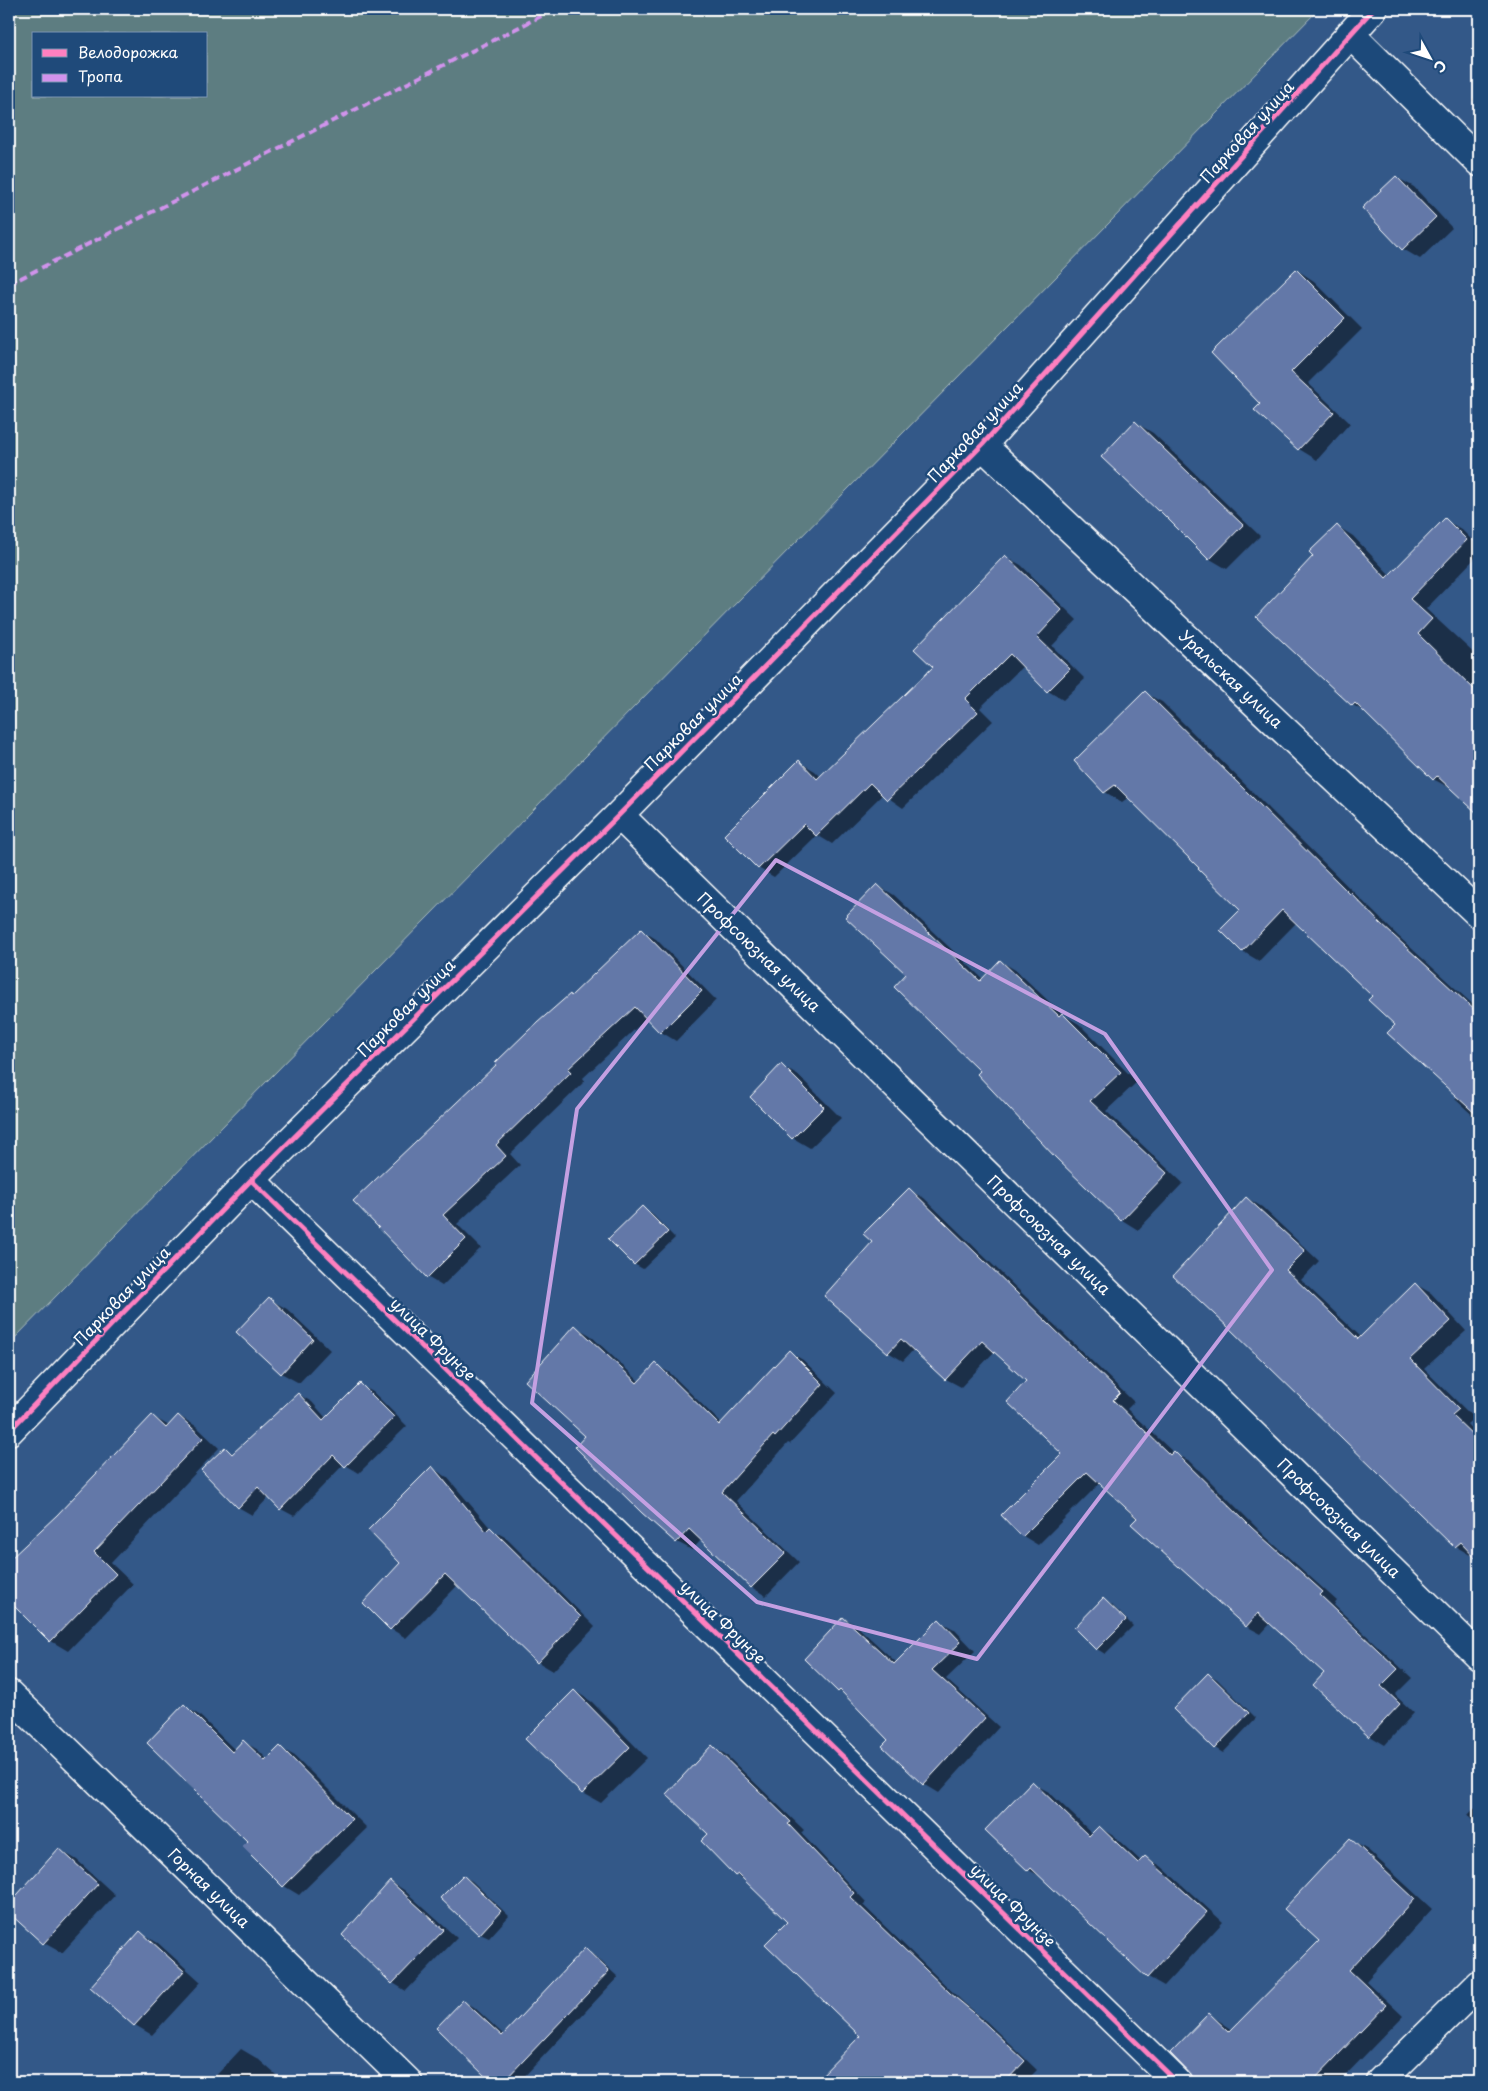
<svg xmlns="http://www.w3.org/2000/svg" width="1488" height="2091" font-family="'Playpen Sans',sans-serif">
  <rect width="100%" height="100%" fill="#335888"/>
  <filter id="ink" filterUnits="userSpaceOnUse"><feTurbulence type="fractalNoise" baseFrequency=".02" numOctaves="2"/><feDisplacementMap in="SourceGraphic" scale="10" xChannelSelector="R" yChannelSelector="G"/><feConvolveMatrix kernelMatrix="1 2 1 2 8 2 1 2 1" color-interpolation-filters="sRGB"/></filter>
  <g filter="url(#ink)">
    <path fill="#5d7d81" stroke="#aebec0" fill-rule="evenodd" d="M9,9H1319L9,1344ZM34,34H206V96H34Z"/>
    <path fill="#0007" d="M1479,92V107L1472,100Z
      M1396,177L1414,187L1452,228L1420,259L1403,249Z
      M1297,270L1314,281L1362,329L1308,383L1350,423L1317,460L1299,449L1256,410L1262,404Z
      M1136,423L1153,433L1260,536L1227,569L1210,559L1166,515L1159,510Z
      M1445,520L1461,529L1479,547V554L1426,609L1478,657L1479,656V813L1451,787L1450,788L1433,779L1368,714L1353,705L1258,617L1315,556L1337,526L1353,536L1390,575Z
      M1005,556L1021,565L1077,620L1052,646L1085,679L1063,700L1048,691L1023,666L980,708L993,721L903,808L883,794L832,844L817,835L774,877L758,868L799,762L815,771L821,777L934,667Z
      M1145,693L1162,702L1398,936L1479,1010V1121L1455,1099L1458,1096L1374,996L1297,922L1259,961L1242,951L1241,910L1129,797L1122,802L1105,792L1076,761Z
      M877,885L894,895L983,979L1000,961L1017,971L1062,1014L1079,1024L1137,1082L1106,1111L1183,1183L1138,1230L1122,1220L982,1071L908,974Z
      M641,930L656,939L716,1000L676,1041L661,1032L647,1018L583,1078L585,1081L510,1154L520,1165L457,1224L481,1248L442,1286L427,1277L355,1201Z
      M781,1066L799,1076L841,1118L810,1148L793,1138L751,1097Z
      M909,1190L924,1198L1134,1402L1127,1409L1174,1453L1190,1461L1266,1537L1337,1601L1334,1605L1412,1678L1395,1695L1414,1713L1385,1745L1370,1736L1315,1684L1326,1672L1271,1623L1261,1634L1246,1626L1100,1483L1038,1545L1023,1536L1002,1515L1064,1454L1028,1381L995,1351L961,1387L946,1379L914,1349L903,1361L888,1352L873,1242Z
      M1247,1198L1262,1207L1319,1261L1301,1280L1361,1337L1415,1284L1431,1293L1466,1331L1424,1369L1474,1418L1467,1424L1479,1437V1560L1472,1553L1470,1555L1455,1546L1405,1496Z
      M642,1207L650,1212L675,1238L643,1269L634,1264Z
      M269,1299L287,1309L330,1350L299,1383L281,1373Z
      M576,1327L590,1335L640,1382L656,1365L670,1373L722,1424L789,1352L803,1360L837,1393L790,1444L788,1443L736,1501L799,1562L766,1596L751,1587L702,1539L692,1550L677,1542L643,1512L587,1436Z
      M360,1385L373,1392L407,1426L359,1473L344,1464L294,1516L281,1509L269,1497L252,1515L238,1507L225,1449L234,1454L298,1394L312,1402L326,1418Z
      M152,1416L169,1426L179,1416L196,1426L219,1448L111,1563L133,1584L68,1651L51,1641L9,1599V1562L58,1516Z
      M432,1468L447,1477L492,1530L505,1537L595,1627L553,1671L538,1662L458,1585L406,1638L391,1629L364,1603L402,1563Z
      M1104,1600L1112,1605L1133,1626L1105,1654L1097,1649Z
      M844,1618L858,1627L897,1663L939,1621L954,1629L975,1651L946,1679L999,1727L939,1793L924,1784L884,1746L890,1740L845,1694L839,1691Z
      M1208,1674L1217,1679L1256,1718L1223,1753L1215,1748Z
      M575,1691L592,1702L647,1758L601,1803L583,1793L527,1739Z
      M184,1706L199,1715L235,1750L244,1742L258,1750L268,1760L280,1748L295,1756L367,1828L299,1895L284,1886L244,1846L249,1841Z
      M712,1747L725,1754L804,1830L801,1833L866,1902L863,1905L963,2002L986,2021L1037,2070L1025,2082H831L824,2075L862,2036L789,1922L749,1883L736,1875L710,1834Z
      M1032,1783L1049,1792L1093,1834L1099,1827L1115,1837L1141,1861L1145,1857L1161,1866L1223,1922L1164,1986L1148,1977L1043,1878L1029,1870Z
      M1479,1803V1826L1468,1815Z
      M1350,1840L1368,1850L1432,1909L1366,1981L1403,2016L1339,2082H1201L1172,2053L1209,2014L1233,2030L1320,1941Z
      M60,1850L77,1860L115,1895L62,1953L44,1943L9,1911V1906Z
      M463,1876L472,1881L509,1916L489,1938L480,1934Z
      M391,1882L404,1890L457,1938L406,1991L393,1983L343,1935Z
      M140,1933L158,1943L201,1982L152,2035L135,2025Z
      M585,1950L595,1956L618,1977L519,2082H493L438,2028L463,2001L474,2007L504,2035Z
      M241,2049L258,2059L284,2082H210Z"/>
    <path fill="#6378a8" stroke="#fff" d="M1396,176L1436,217L1402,250L1362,208Z
      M1296,269L1345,318L1291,372L1334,412L1298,450L1254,410L1260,404L1211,353Z
      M1135,421L1243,525L1209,560L1159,510L1158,511L1101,457Z
      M1445,518L1467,540L1410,599L1432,619L1418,634L1479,694V815L1437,776L1433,780L1355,703L1352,706L1256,617L1313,556L1309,552L1337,525L1386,578Z
      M1005,555L1062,610L1037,637L1070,669L1047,692L1010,654L965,699L978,712L887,800L870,783L816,836L804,824L758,869L724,835L799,760L817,779L933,667L914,649Z
      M1145,691L1350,894L1351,893L1381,924L1479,1014V1117L1387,1033L1395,1025L1368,1000L1372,996L1282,910L1242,952L1220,930L1240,910L1198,869L1199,868L1115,785L1104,793L1074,761Z
      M877,884L980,981L1000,960L1059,1016L1062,1013L1121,1072L1090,1101L1167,1173L1121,1221L1055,1157L977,1074L980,1071L894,987L906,974L845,917Z
      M641,929L702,991L660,1033L635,1007L568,1069L571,1072L496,1145L506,1156L443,1215L466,1239L427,1278L353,1201L496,1065L495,1063L529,1030L570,994L571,996Z
      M781,1064L824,1107L792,1139L750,1097Z
      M909,1188L1120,1393L1113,1400L1170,1455L1174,1451L1251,1527L1323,1592L1320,1595L1398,1669L1381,1686L1400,1704L1369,1737L1313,1685L1324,1673L1258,1613L1246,1627L1131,1524L1137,1518L1087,1472L1022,1537L1001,1515L1062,1454L1007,1402L1026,1381L982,1341L945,1380L901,1339L888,1353L824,1296L872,1242L863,1234Z
      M1246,1197L1305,1251L1286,1270L1358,1339L1415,1283L1451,1321L1410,1359L1459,1409L1452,1415L1479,1441V1562L1460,1542L1454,1547L1229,1328L1173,1276Z
      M642,1206L668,1232L634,1265L608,1239Z
      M269,1297L313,1339L281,1374L236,1332Z
      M575,1325L637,1383L656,1363L719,1425L789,1350L823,1384L775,1437L773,1435L722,1492L786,1553L751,1588L689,1529L676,1543L642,1513L575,1447L585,1436L525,1381Z
      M360,1383L394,1417L345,1467L333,1455L280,1510L258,1487L238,1508L201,1470L225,1447L232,1454L298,1393L323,1420Z
      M152,1415L166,1428L178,1415L203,1438L94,1552L116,1574L50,1642L9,1601V1560L57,1515Z
      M432,1466L486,1531L490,1527L581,1617L537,1663L445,1574L390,1630L363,1603L400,1563L368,1530Z
      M1103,1598L1126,1620L1096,1650L1074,1628Z
      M843,1617L894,1664L939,1619L961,1642L932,1670L985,1718L923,1785L882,1746L888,1740L840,1690L838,1692L804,1659Z
      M1208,1673L1249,1713L1214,1749L1173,1709Z
      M574,1690L630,1747L582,1794L525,1739Z
      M184,1704L232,1752L243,1740L265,1761L280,1746L352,1819L283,1887L242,1846L247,1841L147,1743Z
      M712,1745L791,1822L788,1824L854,1893L850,1897L950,1993L973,2012L1025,2061L1005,2082H815L860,2036L765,1944L787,1922L738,1874L735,1876L701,1841L708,1834L666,1794Z
      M1032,1781L1089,1836L1099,1826L1138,1863L1145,1856L1207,1912L1147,1978L1031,1868L1028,1871L985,1830Z
      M1350,1838L1415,1899L1349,1970L1386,2005L1312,2082H1198L1170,2053L1209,2013L1229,2032L1319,1941L1284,1909Z
      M59,1848L98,1884L43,1944L9,1913V1904Z
      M463,1875L501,1911L479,1935L440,1898Z
      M390,1881L444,1930L392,1984L342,1935Z
      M140,1931L184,1971L134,2026L90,1987Z
      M585,1948L609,1971L503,2082H491L436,2028L463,2000L502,2036Z"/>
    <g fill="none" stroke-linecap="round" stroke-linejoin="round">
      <defs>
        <path id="street" d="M1350,34L1479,162
          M982,445L1479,914
          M619,815L1479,1656
          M251,1180L1177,2082
          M9,1431L251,1180L619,815L982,445L1373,9
          M9,1694L408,2082"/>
        <path id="secondary" d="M1380,2082L1479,1984"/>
      </defs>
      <use href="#street" stroke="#fff" stroke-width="31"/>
      <use href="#secondary" stroke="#fff" stroke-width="31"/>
      <use href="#street" stroke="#1f4a7a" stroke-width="28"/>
      <use href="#secondary" stroke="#1f4a7a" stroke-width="28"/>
      <path stroke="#d193ec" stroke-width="4" stroke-dasharray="8 4" stroke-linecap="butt" d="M9,284L555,9"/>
      <defs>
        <path id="cycleway" d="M251,1180L1177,2082
          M9,1431L251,1180L619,815L982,445L1373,9"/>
      </defs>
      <use href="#cycleway" stroke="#1f4a7a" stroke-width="8"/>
      <use href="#cycleway" stroke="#ff80c0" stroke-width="5"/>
    </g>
  </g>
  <path fill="none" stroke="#c4a0e2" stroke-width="4" stroke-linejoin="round" d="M776,860L1105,1034L1272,1270L977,1659L757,1602L532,1403L577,1109Z"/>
  <g text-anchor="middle" stroke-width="5" stroke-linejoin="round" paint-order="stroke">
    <g font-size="16" fill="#fff" stroke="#1f4a7a">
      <text transform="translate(1247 132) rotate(-48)" y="6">Парковая улица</text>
      <text transform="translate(975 432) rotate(-47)" y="6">Парковая улица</text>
      <text transform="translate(1231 679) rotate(43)" y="6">Уральская улица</text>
      <text transform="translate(693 722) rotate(-45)" y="6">Парковая улица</text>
      <text transform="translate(759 952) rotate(44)" y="6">Профсоюзная улица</text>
      <text transform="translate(406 1008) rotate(-45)" y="6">Парковая улица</text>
      <text transform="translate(1049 1235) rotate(44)" y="6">Профсоюзная улица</text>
      <text transform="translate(122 1296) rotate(-46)" y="6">Парковая улица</text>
      <text transform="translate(433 1339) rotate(44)" y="6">улица Фрунзе</text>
      <text transform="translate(1339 1518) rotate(44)" y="6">Профсоюзная улица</text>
      <text transform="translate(723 1622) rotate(44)" y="6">улица Фрунзе</text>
      <text transform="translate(209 1888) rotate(44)" y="6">Горная улица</text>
      <text transform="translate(1013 1905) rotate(44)" y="6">улица Фрунзе</text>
    </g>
  </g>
  <rect width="1488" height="2091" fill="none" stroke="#1f4a7a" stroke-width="30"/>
  <rect x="15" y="15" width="1458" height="2061" fill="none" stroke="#fff" stroke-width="2" filter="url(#ink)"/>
  <rect x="32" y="32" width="175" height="65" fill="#1f4a7a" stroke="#7992af"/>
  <rect x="42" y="49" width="25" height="8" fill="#ff80c0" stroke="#7992af"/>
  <text x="78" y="58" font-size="15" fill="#ffffff">Велодорожка</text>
  <rect x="42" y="74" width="25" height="8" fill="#d193ec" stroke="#7992af"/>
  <text x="78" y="82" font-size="15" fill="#ffffff">Тропа</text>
  <g transform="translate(1430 58) rotate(130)" stroke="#1f4a7a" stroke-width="4" paint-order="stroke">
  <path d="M0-4L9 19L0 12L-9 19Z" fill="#ffffff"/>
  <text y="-8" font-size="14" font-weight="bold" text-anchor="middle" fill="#ffffff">С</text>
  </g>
</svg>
